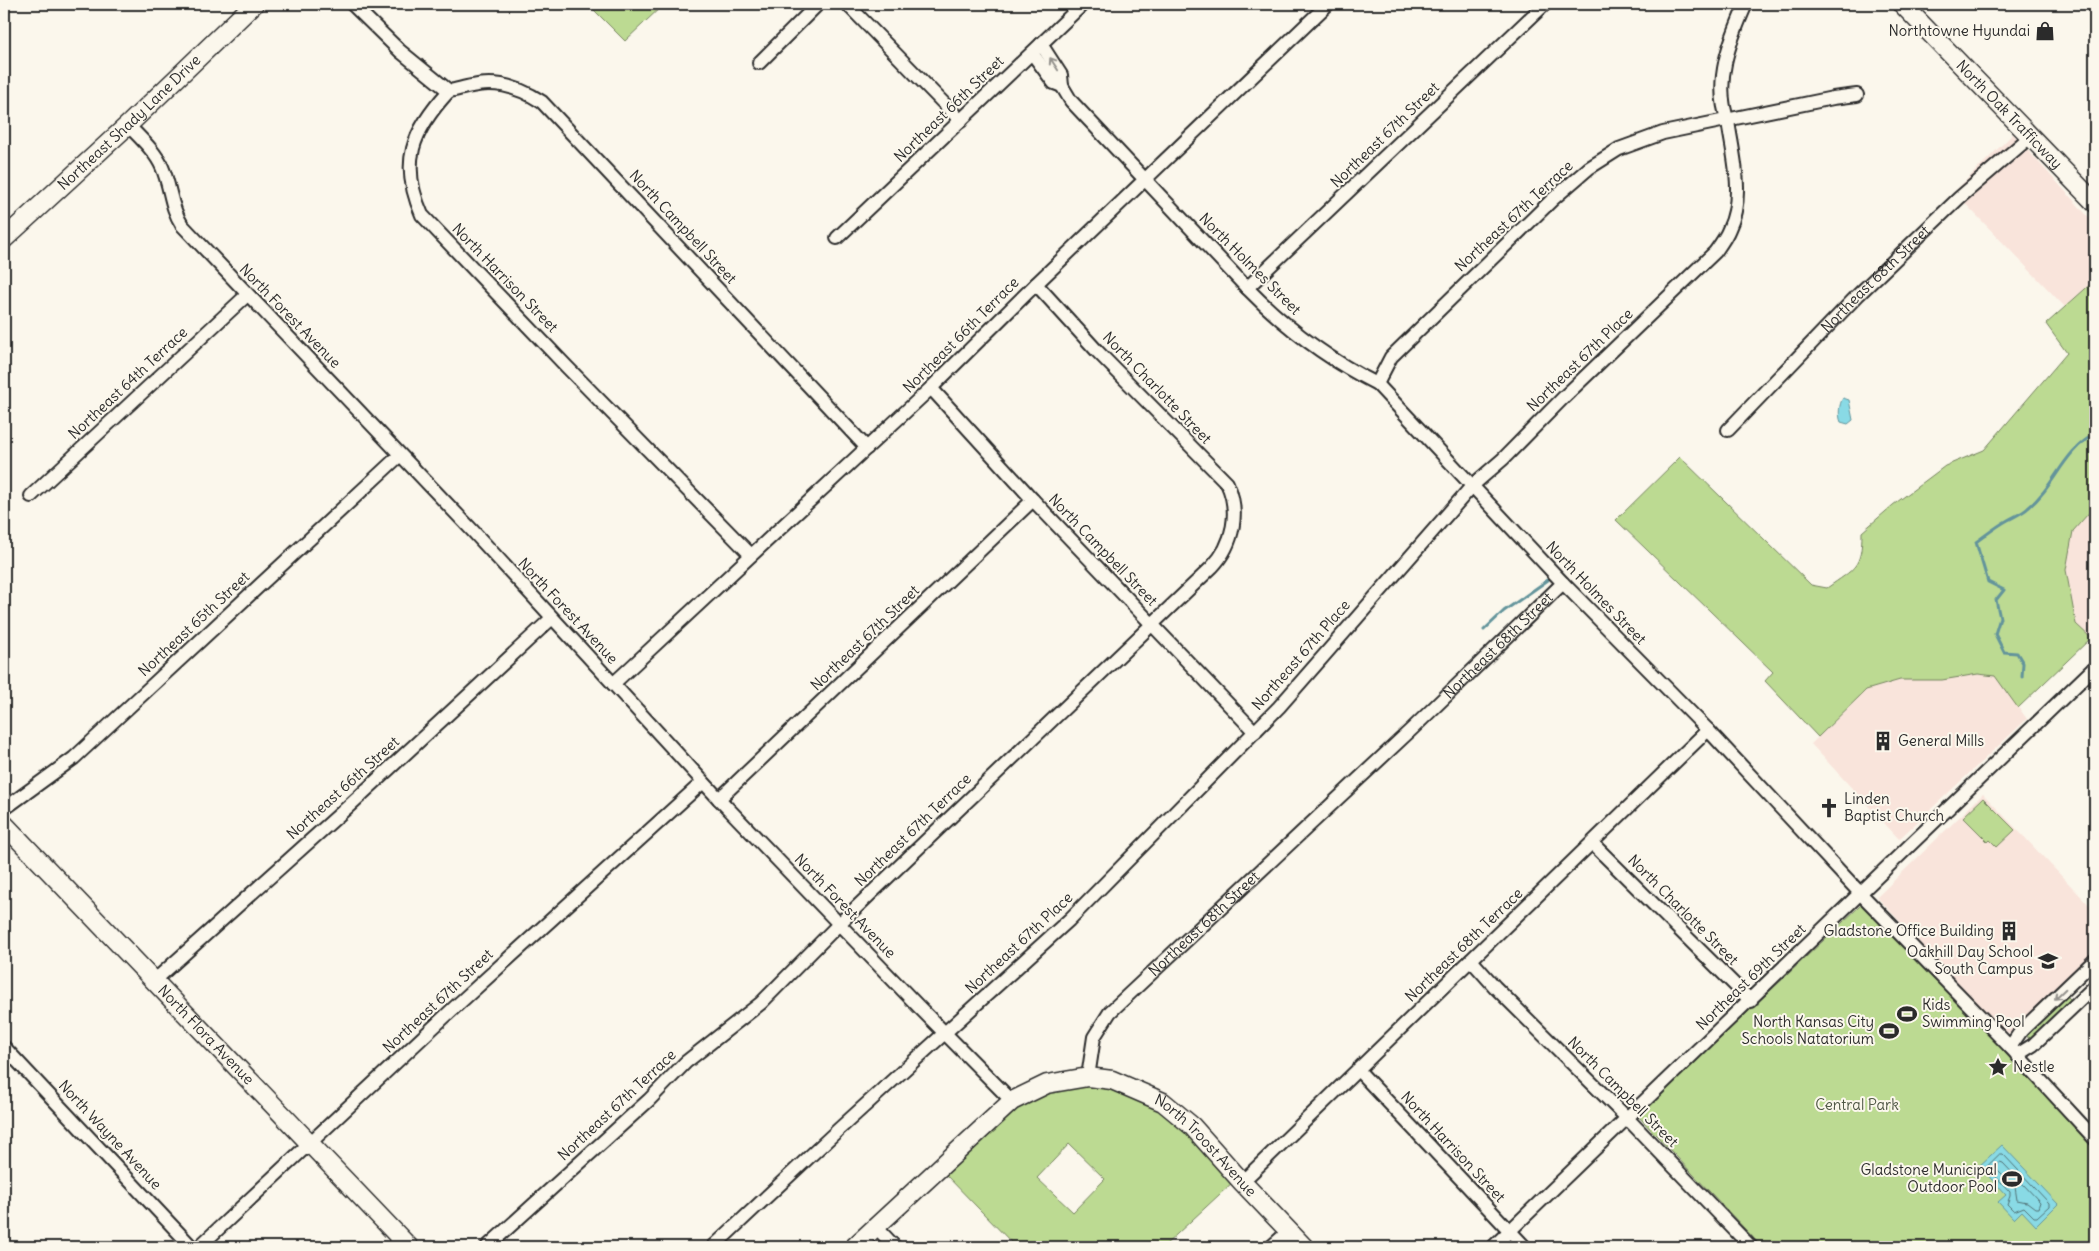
<svg xmlns="http://www.w3.org/2000/svg" width="2099" height="1251" font-family="Delius,sans-serif">
  <rect width="100%" height="100%" fill="#fbf7ec"/>
  <filter id="ink" filterUnits="userSpaceOnUse"><feTurbulence type="fractalNoise" baseFrequency=".02" numOctaves="2"/><feDisplacementMap in="SourceGraphic" scale="10" xChannelSelector="R" yChannelSelector="G"/><feConvolveMatrix kernelMatrix="1 2 1 2 8 2 1 2 1" color-interpolation-filters="sRGB"/></filter>
  <g filter="url(#ink)">
    <path fill="#f9e4db" d="M2013,134L2095,224V283L2093,282L2065,307L1954,192Z
      M2095,506V642L2076,624L2066,570L2073,531Z
      M1978,674L1995,676L2027,719L1899,839L1811,744L1866,690L1900,680H1942Z
      M1983,794L2095,911V951L2011,1033L2003,1032L1877,897Z"/>
    <path fill="#bcda92" stroke="#74825e" fill-rule="evenodd" d="M593,4H664L625,41L590,6Z
      M2094,281L2095,283V506L2073,531L2066,570L2076,624L2091,638L2018,708L1995,676L1978,674L1942,680H1900L1866,690L1818,737L1765,681L1773,672L1616,520L1680,457L1811,585L1827,588C1855,568 1862,568 1862,532L1893,505L1945,466L1984,450L2067,353L2046,324Z
      M1983,798L2015,830L1997,847L1990,840L1988,842L1963,817Z
      M1862,904L2007,1054L2095,1149V1247H1762L1638,1116Z
      M2067,996L2071,1000L2031,1039L2028,1038L2027,1033Z
      M1089,1086C1101,1088 1113,1088 1124,1091C1166,1101 1204,1151 1234,1181L1163,1247H1016L944,1173L1023,1103L1050,1092ZM1069,1144L1105,1179L1073,1212L1037,1178Z"/>
    <path fill="#89dae5" stroke="#63949b" d="M1843,398L1849,400L1853,420L1848,424L1841,422C1838,415 1839,404 1843,398Z
      M2002,1145L2058,1204L2036,1226L2022,1211L2014,1219L1998,1202L2006,1195L1979,1166Z"/>
    <g fill="none" stroke-linecap="round" stroke-linejoin="round">
      <path stroke="#517175" stroke-width="1" d="M2000,1154H2003L2049,1203V1206L2037,1217H2034L2024,1207L2014,1211L2007,1204L2010,1196V1192L1987,1167Z
        M2000,1162L2003,1163L2040,1202L2038,1208H2035L2027,1202L2017,1200L2015,1187L1996,1168Z"/>
      <path stroke="#63949b" stroke-width="3" d="M1484,630L1504,611L1548,580
        M2022,677L2023,663L2017,653L2004,652L1995,634L2000,618L1996,600L2004,590L1988,582L1976,542C1987,534 1997,526 2008,520C2015,516 2023,513 2028,508C2055,486 2064,450 2095,434"/>
      <defs>
        <g id="street">
          <path d="M352,4L400,51L449,91"/>
          <path d="M847,4L961,121"/>
          <path d="M1041,44L1061,75L1062,86L1071,101L1247,288C1285,327 1329,360 1377,384L1563,583L1708,730L1860,893L2010,1047L2095,1139"/>
          <path d="M1032,53L1054,83L1062,86"/>
          <path d="M759,63L818,4"/>
          <path d="M449,91C412,131 399,163 422,215L567,367L751,555"/>
          <path d="M449,91C457,90 464,87 472,86C497,80 521,88 542,102L867,448"/>
          <path d="M128,125C140,138 155,151 162,167C171,187 170,207 182,225L471,529L719,799L919,1007L1012,1101"/>
          <path d="M837,238L1083,4"/>
          <path d="M1247,288L1545,4"/>
          <path d="M1377,384L1391,357L1553,199L1589,168L1619,149L1663,133L1833,98L1857,95"/>
          <path d="M931,388L1033,500L1255,732"/>
          <path id="s1" d="M1728,430L1858,295L1959,198L2031,136"/>
          <path d="M31,496L247,295"/>
          <path d="M613,684L931,388L1036,284L1328,4"/>
          <path d="M719,799L1033,500"/>
          <path d="M4,809L74,758L400,455"/>
          <path d="M1592,843L1751,1001"/>
          <path d="M1471,960L1495,987L1627,1118L1751,1247"/>
          <path d="M154,981L350,805L552,618"/>
          <path d="M4,1047L192,1247"/>
          <path d="M2010,1047L2021,1031L2095,960"/>
          <path d="M2017,1055L2033,1045L2095,986"/>
          <path d="M1358,1070L1525,1247"/>
          <path id="s2" d="M1088,1077L1094,1037L1110,1012L1413,728L1563,583"/>
          <path d="M1242,1182L1708,730"/>
          <path d="M876,1227L895,1247"/>
          <path d="M199,1247L455,1007L703,782"/>
          <path d="M487,1247L649,1100L686,1062L761,1003L839,924L1212,567C1234,544 1240,511 1227,483L1097,351L1036,284"/>
          <path d="M713,1247L838,1130L1069,920L1279,707L1473,485L1503,459L1564,397L1715,252C1720,245 1726,237 1729,229C1745,196 1733,156 1728,121C1713,82 1730,40 1746,4"/>
          <path d="M1271,1247L1289,1231"/>
          <path d="M1493,1247L2095,667"/>
        </g>
        <g id="secondary">
          <path id="s3" d="M1902,4L2095,203"/>
          <path id="s4" d="M4,239L128,125L254,4"/>
          <path id="s5" d="M4,824L409,1247"/>
          <path id="s6" d="M854,1247L1012,1101L1047,1084L1088,1077L1112,1080L1163,1102L1192,1126L1242,1182L1304,1247"/>
        </g>
      </defs>
      <use href="#street" stroke="#2b2b2b" stroke-width="16"/>
      <use href="#secondary" stroke="#2b2b2b" stroke-width="21"/>
      <use href="#street" stroke="#fbf7ec" stroke-width="12"/>
      <use href="#secondary" stroke="#fbf7ec" stroke-width="18"/>
    </g>
    <defs><path id="oneway-shaft" d="M-6 0H5M1.5-3L5.5 0L1.5 3" fill="none" stroke-width="1.6" stroke-linecap="round" stroke-linejoin="round" transform="scale(1.25)"/></defs>
    <g stroke="#93918c">
      <use href="#oneway-shaft" transform="translate(1054 64) rotate(-123)"/>
      <use href="#oneway-shaft" transform="translate(2060 994) rotate(136)"/>
    </g>
  </g>
  <defs>
    <symbol id="shop-bare" viewBox="-9 -9 18 18"><path d="M-5-2.5h2.3a2.7 3.5 0 0 1 5.4 0H5L5.5 6h-11ZM-1.5-2.5h3a1.5 2.3 0 0 0-3 0Z" fill="#2b2b2b" stroke="#fbf7ec" stroke-width="2.5" paint-order="stroke"/></symbol>
    <symbol id="building-bare" viewBox="-9 -9 18 18"><path d="M-4-6H4V6H1V3H-1V6H-4ZM-2.5-4.3h1.7v1.8h-1.7ZM.8-4.3h1.7v1.8H.8ZM-2.5-1h1.7V.8h-1.7ZM.8-1h1.7V.8H.8Z" fill="#2b2b2b" stroke="#fbf7ec" stroke-width="2.5" paint-order="stroke"/></symbol>
    <symbol id="church-bare" viewBox="-9 -9 18 18"><path d="M-1.2-6h2.4v3.5h3.3v2.4h-3.3V6h-2.4V-.1h-3.3v-2.4h3.3Z" fill="#2b2b2b" stroke="#fbf7ec" stroke-width="2.5" paint-order="stroke"/></symbol>
    <symbol id="school-bare" viewBox="-9 -9 18 18"><path d="M0-5L7-2L0 1L-7-2ZM-4 1L0 2.5L4 1V4Q0 6-4 4Z" fill="#2b2b2b" stroke="#fbf7ec" stroke-width="2.5" paint-order="stroke"/></symbol>
    <symbol id="stadium-bare" viewBox="-9 -9 18 18"><path d="M0-5a6.5 5 0 1 0 0 10a6.5 5 0 1 0 0-10ZM-3.5-1.8h7v3.6h-7Z" fill="#2b2b2b" stroke="#fbf7ec" stroke-width="2.5" paint-order="stroke"/></symbol>
    <symbol id="sight-bare" viewBox="-9 -9 18 18"><path d="M0-6L1.8-2.2L6-1.7L2.9 1.2L3.7 5.4L0 3.3L-3.7 5.4L-2.9 1.2L-6-1.7L-1.8-2.2Z" fill="#2b2b2b" stroke="#fbf7ec" stroke-width="2.5" paint-order="stroke"/></symbol>
  </defs>
  <g fill-rule="evenodd">
    <use href="#shop-bare" x="2031" y="17" width="28" height="28"/>
    <use href="#building-bare" x="1869" y="727" width="28" height="28"/>
    <use href="#church-bare" x="1815" y="794" width="28" height="28"/>
    <use href="#building-bare" x="1995" y="917" width="28" height="28"/>
    <use href="#school-bare" x="2034" y="947" width="28" height="28"/>
    <use href="#stadium-bare" x="1893" y="1000" width="28" height="28"/>
    <use href="#stadium-bare" x="1875" y="1017" width="28" height="28"/>
    <use href="#sight-bare" x="1984" y="1053" width="28" height="28"/>
    <use href="#stadium-bare" x="1998" y="1165" width="28" height="28"/>
  </g>
  <g text-anchor="middle" stroke-width="4" stroke-linejoin="round" paint-order="stroke">
    <g font-size="15" fill="#2b2b2b" stroke="#fbf7ec" text-anchor="end">
      <text x="2030" y="36">Northtowne Hyundai</text>
      <text x="1898" y="746" text-anchor="start">General Mills</text>
      <text x="1844" y="804" text-anchor="start">Linden<tspan x="1844" dy="17">Baptist Church</tspan></text>
      <text x="1994" y="936">Gladstone Office Building</text>
      <text x="2033" y="957">Oakhill Day School<tspan x="2033" dy="17">South Campus</tspan></text>
      <text x="1922" y="1010" text-anchor="start">Kids<tspan x="1922" dy="17">Swimming Pool</tspan></text>
      <text x="1874" y="1027">North Kansas City<tspan x="1874" dy="17">Schools Natatorium</tspan></text>
      <text x="2013" y="1072" text-anchor="start">Nestle</text>
      <text x="1997" y="1175">Gladstone Municipal<tspan x="1997" dy="17">Outdoor Pool</tspan></text>
    </g>
    <g font-size="15" fill="#2b2b2b" stroke="#fbf7ec">
      <text transform="translate(949 109) rotate(-44)" y="5">Northeast 66th Street</text>
      <text dy="5" stroke="none"><textPath href="#s3" startOffset="154">North Oak Trafficway</textPath></text>
      <text dy="5" stroke="none"><textPath href="#s4" startOffset="171">Northeast Shady Lane Drive</textPath></text>
      <text transform="translate(1385 135) rotate(-44)" y="5">Northeast 67th Street</text>
      <text transform="translate(1514 216) rotate(-43)" y="5">Northeast 67th Terrace</text>
      <text transform="translate(683 227) rotate(47)" y="5">North Campbell Street</text>
      <text transform="translate(1250 264) rotate(45)" y="5">North Holmes Street</text>
      <text transform="translate(505 278) rotate(46)" y="5">North Harrison Street</text>
      <text dy="5" stroke="none"><textPath href="#s1" startOffset="211">Northeast 68th Street</textPath></text>
      <text transform="translate(290 316) rotate(46)" y="5">North Forest Avenue</text>
      <text transform="translate(961 335) rotate(-45)" y="5">Northeast 66th Terrace</text>
      <text transform="translate(1580 360) rotate(-44)" y="5">Northeast 67th Place</text>
      <text transform="translate(128 383) rotate(-43)" y="5">Northeast 64th Terrace</text>
      <text transform="translate(1157 388) rotate(46)" y="5">North Charlotte Street</text>
      <text transform="translate(1103 550) rotate(46)" y="5">North Campbell Street</text>
      <text transform="translate(1596 593) rotate(46)" y="5">North Holmes Street</text>
      <text transform="translate(568 611) rotate(47)" y="5">North Forest Avenue</text>
      <text transform="translate(194 624) rotate(-43)" y="5">Northeast 65th Street</text>
      <text transform="translate(865 638) rotate(-44)" y="5">Northeast 67th Street</text>
      <text dy="5" stroke="none"><textPath href="#s2" startOffset="604">Northeast 68th Street</textPath></text>
      <text transform="translate(1301 655) rotate(-49)" y="5">Northeast 67th Place</text>
      <text transform="translate(343 788) rotate(-42)" y="5">Northeast 66th Street</text>
      <text transform="translate(913 830) rotate(-44)" y="5">Northeast 67th Terrace</text>
      <text transform="translate(845 906) rotate(46)" y="5">North Forest Avenue</text>
      <text transform="translate(1683 910) rotate(45)" y="5">North Charlotte Street</text>
      <text dy="5" stroke="none"><textPath href="#s2" startOffset="199">Northeast 68th Street</textPath></text>
      <text transform="translate(1019 943) rotate(-43)" y="5">Northeast 67th Place</text>
      <text transform="translate(1464 945) rotate(-44)" y="5">Northeast 68th Terrace</text>
      <text transform="translate(1751 977) rotate(-44)" y="5">Northeast 69th Street</text>
      <text transform="translate(438 1001) rotate(-43)" y="5">Northeast 67th Street</text>
      <text dy="5" stroke="none"><textPath href="#s5" startOffset="292">North Flora Avenue</textPath></text>
      <text transform="translate(1623 1092) rotate(45)" y="5">North Campbell Street</text>
      <text transform="translate(617 1105) rotate(-43)" y="5">Northeast 67th Terrace</text>
      <text transform="translate(110 1135) rotate(47)" y="5">North Wayne Avenue</text>
      <text transform="translate(1453 1147) rotate(47)" y="5">North Harrison Street</text>
      <text dy="5" stroke="none"><textPath href="#s6" startOffset="436">North Troost Avenue</textPath></text>
    </g>
    <g font-size="15" fill="#4f5745" stroke="#fbf7ec">
      <text x="1857" y="1110">Central Park</text>
    </g>
  </g>
  <rect width="2099" height="1251" fill="none" stroke="#fbf7ec" stroke-width="20"/>
  <rect x="10" y="10" width="2079" height="1231" fill="none" stroke="#2b2b2b" stroke-width="2" filter="url(#ink)"/>
</svg>
